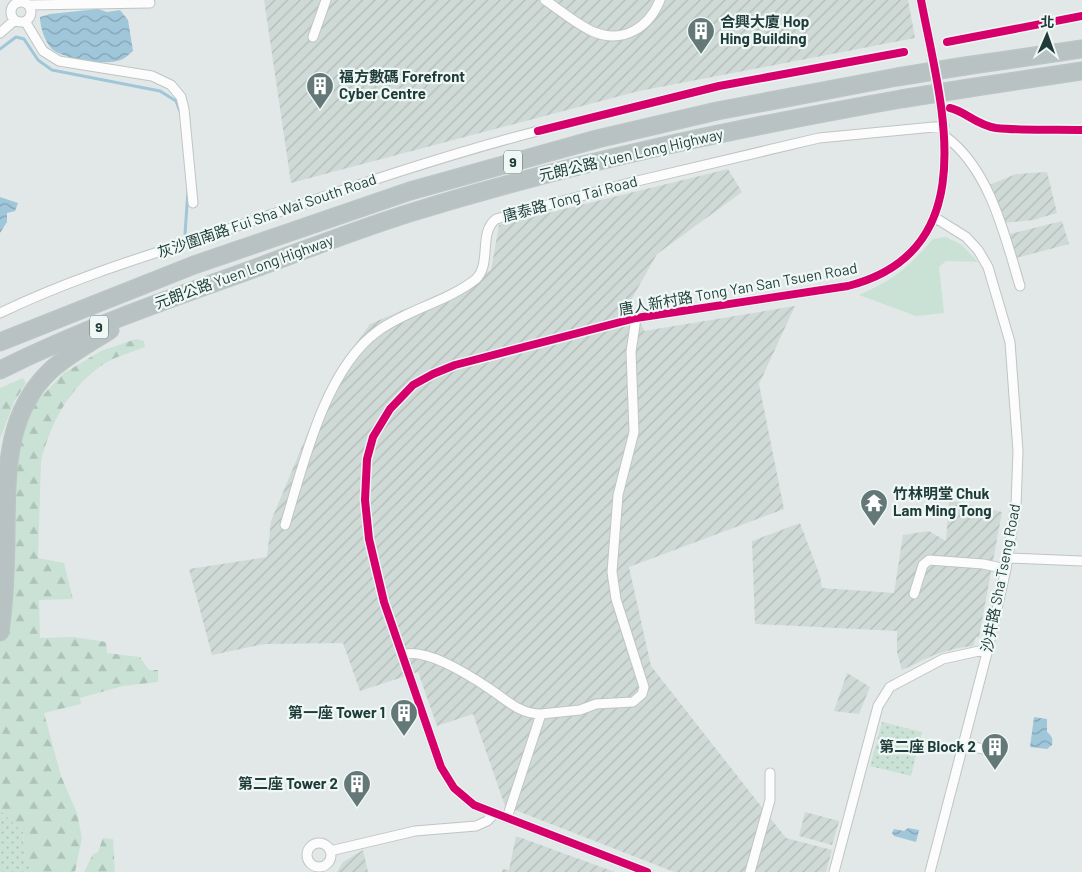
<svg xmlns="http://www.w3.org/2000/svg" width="1082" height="872" font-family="Barlow,'Noto Sans TC',sans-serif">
  <defs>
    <pattern id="industrial-furrows" width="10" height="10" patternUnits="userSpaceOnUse" patternTransform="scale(1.25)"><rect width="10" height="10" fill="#cfdad7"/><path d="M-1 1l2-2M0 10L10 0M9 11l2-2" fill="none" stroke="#b1bcb9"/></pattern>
    <pattern id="grass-dots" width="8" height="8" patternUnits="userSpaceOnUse" patternTransform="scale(1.25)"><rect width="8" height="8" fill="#cae2d6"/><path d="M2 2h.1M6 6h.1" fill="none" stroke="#adc3b8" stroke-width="1.8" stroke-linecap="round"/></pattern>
    <pattern id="forest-firs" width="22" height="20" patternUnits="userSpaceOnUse" patternTransform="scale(1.25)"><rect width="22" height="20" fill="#cae2d6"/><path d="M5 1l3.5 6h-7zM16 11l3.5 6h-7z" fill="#adc3b8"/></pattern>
    <pattern id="water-waves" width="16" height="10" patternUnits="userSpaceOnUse" patternTransform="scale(1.25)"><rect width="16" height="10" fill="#a0c6da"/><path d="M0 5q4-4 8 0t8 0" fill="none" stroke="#82a2b2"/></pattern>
  </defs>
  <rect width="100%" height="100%" fill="#e2e8e7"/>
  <path fill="url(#industrial-furrows)" d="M264,0H908L915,38L639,91L291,183Z
    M728,169L742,192L657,254L631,300L644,331L795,306L759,384L784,509L629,567L651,666L786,838L832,850L826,872H674L505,806L473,714L437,726L418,672L360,691L343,643L265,644L212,655L189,569L267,557L271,521L308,432L344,360L370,324L476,279L491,270L499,225Z
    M1047,172L1057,213L1033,220L1003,223L987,186L1016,174Z
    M1062,221L1069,244L1016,258L1010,234Z
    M949,500L1002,512L979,637H976L973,646L958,648L934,655L902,670L897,652V631L755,624L752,541L800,523L820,576L822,588L894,593L903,535L929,531L946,541Z
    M847,673L870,687L859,714L834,711Z
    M805,812L839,821L832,845L799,836Z
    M516,836L615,872H502V869L509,870Z
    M363,850L368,872H337L343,862Z"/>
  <path fill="url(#grass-dots)" d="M882,722L922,732L911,776L870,766Z
    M0,810L23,832L24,854L32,872H0Z"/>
  <path fill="url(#forest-firs)" d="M136,339L144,341L145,347C135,351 125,354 115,358C75,377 50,421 41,462L38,558L64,563L73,599L39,600L40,638L73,637L106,642L107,653L140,657L149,670H158V682L123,686L80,698L81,704L44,713L61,776L77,813L82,838L75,872H32L24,854L23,832L0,810V637L16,443L33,405L64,373L101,351Z
    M23,378L26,383L14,402L0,439V388Z
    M103,838L113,839L115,872H84L93,854L98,852Z"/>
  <path fill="#cae2d6" d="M946,237L962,245L978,262L946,261L939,267L944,313L916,316L859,295C895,279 907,269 933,239Z"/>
  <path fill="url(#water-waves)" d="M98,9L107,12L120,10L128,20L133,51C129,54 125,59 120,60C107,66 63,59 52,49C45,42 40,27 40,17L50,14Z
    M0,197L18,203L15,211L7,213V222L0,233Z
    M1034,717L1047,719V732C1052,736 1053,738 1052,745L1047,749L1030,747Z
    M908,828L919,830L916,842L894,836L892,833L894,829L904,831Z"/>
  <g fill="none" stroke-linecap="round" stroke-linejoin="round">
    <path stroke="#a0c6da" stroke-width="3" d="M0,49L16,37L24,39L38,60L52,70L160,91L176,101L181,114
      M185,234L188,190"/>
    <defs>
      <path id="street" d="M545,0C560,10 577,25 594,32C624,44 649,27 660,0
        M11 12a10 10 0 1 1 20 0a10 10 0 1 1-20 0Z
        M28,5L150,3
        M25,21L43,51L59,61L152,76L171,85L181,97L184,109L193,203
        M0,33L15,20
        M313,37L326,0
        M946,137C990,170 1005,236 1020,286
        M0,313C76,276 159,252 238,226C337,192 437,157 538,131
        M285,525C303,465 325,369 378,331C408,309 447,302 476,279C492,263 478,233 496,219L633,182L819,138L944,126
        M1008,558L1082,561
        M914,594L923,565L929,560L983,564L1006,569
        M402,655C426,647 469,675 490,689C506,700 520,714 541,714L507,818
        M541,714L580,710L596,704L633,702L642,694L644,687L616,599L612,572L618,495L634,432L631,352L636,318
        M963,745L989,750
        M307 855a12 12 0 1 1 24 0a12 12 0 1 1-24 0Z
        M330,851L415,831L476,826L487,821L495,813
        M647,872L474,805L454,788L441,767L384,602L369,539L365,500L367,459L373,437L390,409L413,385L433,374L455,365L636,318L848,286C988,250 940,101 921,0
        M750,872L770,800V773
        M834,872L878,706L890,687L943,659L988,649
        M930,872L988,649L1006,569L1016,506L1018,451L1010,342L988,267L978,250L966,237L934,217"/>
      <path id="highway" d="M965,66L1082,49
        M969,88L1082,71
        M0,342L194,265L410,191L597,139L717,111L897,77
        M0,370C78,331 160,302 242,273C300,252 357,229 416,211C575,162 738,128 901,99
        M0,632C5,597 6,562 6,527C7,470 6,413 50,371C67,355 90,343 110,330"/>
    </defs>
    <use href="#street" stroke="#bfc5c4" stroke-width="11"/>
    <use href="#highway" stroke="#bbc5c4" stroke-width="19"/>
    <use href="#street" stroke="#fbfcfb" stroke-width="9"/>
    <use href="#highway" stroke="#b8c2c2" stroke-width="16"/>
    <defs>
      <path id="highway-bridge" d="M897,77L965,66
        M901,99L969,88"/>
    </defs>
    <use href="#highway-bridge" stroke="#bbc5c4" stroke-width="19" stroke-linecap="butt"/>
    <use href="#highway-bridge" stroke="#b8c2c2" stroke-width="16"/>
    <defs>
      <path id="cycleway" d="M947,42L1082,16
        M950,108C965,111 976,125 996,128C1024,131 1054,129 1082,130
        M538,131L719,86L904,52
        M647,872L474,805L454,788L441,767L384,602L369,539L365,500L367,459L373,437L390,409L413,385L433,374L455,365L636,318L848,286C988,250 940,101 921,0"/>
    </defs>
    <use href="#cycleway" stroke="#eff8f5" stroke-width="11"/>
    <use href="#cycleway" stroke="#d6006c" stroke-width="8"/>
  </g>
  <defs>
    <symbol id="building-pin" viewBox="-11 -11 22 30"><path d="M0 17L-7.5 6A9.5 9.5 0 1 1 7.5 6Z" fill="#637877" stroke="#eff8f5"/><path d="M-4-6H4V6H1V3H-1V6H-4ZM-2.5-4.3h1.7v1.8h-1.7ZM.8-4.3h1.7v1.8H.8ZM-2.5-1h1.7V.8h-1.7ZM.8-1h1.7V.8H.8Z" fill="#fff"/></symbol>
    <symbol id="temple-pin" viewBox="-11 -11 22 30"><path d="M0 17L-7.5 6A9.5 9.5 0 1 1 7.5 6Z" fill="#637877" stroke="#eff8f5"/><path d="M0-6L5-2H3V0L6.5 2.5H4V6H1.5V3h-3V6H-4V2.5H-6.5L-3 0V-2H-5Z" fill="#fff"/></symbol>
  </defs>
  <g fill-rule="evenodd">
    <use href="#building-pin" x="685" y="15" width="32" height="43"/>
    <use href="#building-pin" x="304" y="70" width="32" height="43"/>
    <use href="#temple-pin" x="858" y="487" width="32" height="43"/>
    <use href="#building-pin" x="388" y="697" width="32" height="43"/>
    <use href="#building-pin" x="979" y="731" width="32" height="43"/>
    <use href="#building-pin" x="341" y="768" width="32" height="43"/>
  </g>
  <g text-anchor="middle" stroke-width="4.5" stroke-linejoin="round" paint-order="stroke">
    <g fill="#eff8f5" stroke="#5d7472" stroke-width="1">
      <rect x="504" y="150.5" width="18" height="23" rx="4"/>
      <rect x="90" y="315.5" width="18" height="23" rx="4"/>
    </g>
    <g font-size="14" font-weight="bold" fill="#1f3c3a">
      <text x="513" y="167">9</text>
      <text x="99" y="332">9</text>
    </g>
    <g font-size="15" font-weight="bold" fill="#1f3c3a" stroke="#eff8f5" text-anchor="start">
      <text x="720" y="27">合興大廈 Hop<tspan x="720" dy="17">Hing Building</tspan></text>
      <text x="339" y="82">福方數碼 Forefront<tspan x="339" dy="17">Cyber Centre</tspan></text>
      <text x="893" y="499">竹林明堂 Chuk<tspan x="893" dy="17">Lam Ming Tong</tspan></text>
      <text x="385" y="718" text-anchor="end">第一座 Tower 1</text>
      <text x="976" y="752" text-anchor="end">第二座 Block 2</text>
      <text x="338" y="789" text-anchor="end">第二座 Tower 2</text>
    </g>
    <g font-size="15" fill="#1f3c3a" stroke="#eff8f5">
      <text transform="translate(631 155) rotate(-13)" y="5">元朗公路 Yuen Long Highway</text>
      <text transform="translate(570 199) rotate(-15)" y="5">唐泰路 Tong Tai Road</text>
      <text transform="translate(267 216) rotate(-19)" y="5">灰沙圍南路 Fui Sha Wai South Road</text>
      <text transform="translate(244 272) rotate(-20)" y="5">元朗公路 Yuen Long Highway</text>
      <text transform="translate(738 289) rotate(-10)" y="5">唐人新村路 Tong Yan San Tsuen Road</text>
      <text transform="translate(1001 578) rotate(-79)" y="5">沙井路 Sha Tseng Road</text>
    </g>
  </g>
  <g transform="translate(1047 35) rotate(2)" stroke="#eff8f5" stroke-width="4" paint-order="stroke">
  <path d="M0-4L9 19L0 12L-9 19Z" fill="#1f3c3a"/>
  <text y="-8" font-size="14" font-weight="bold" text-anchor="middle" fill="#1f3c3a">北</text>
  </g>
</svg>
